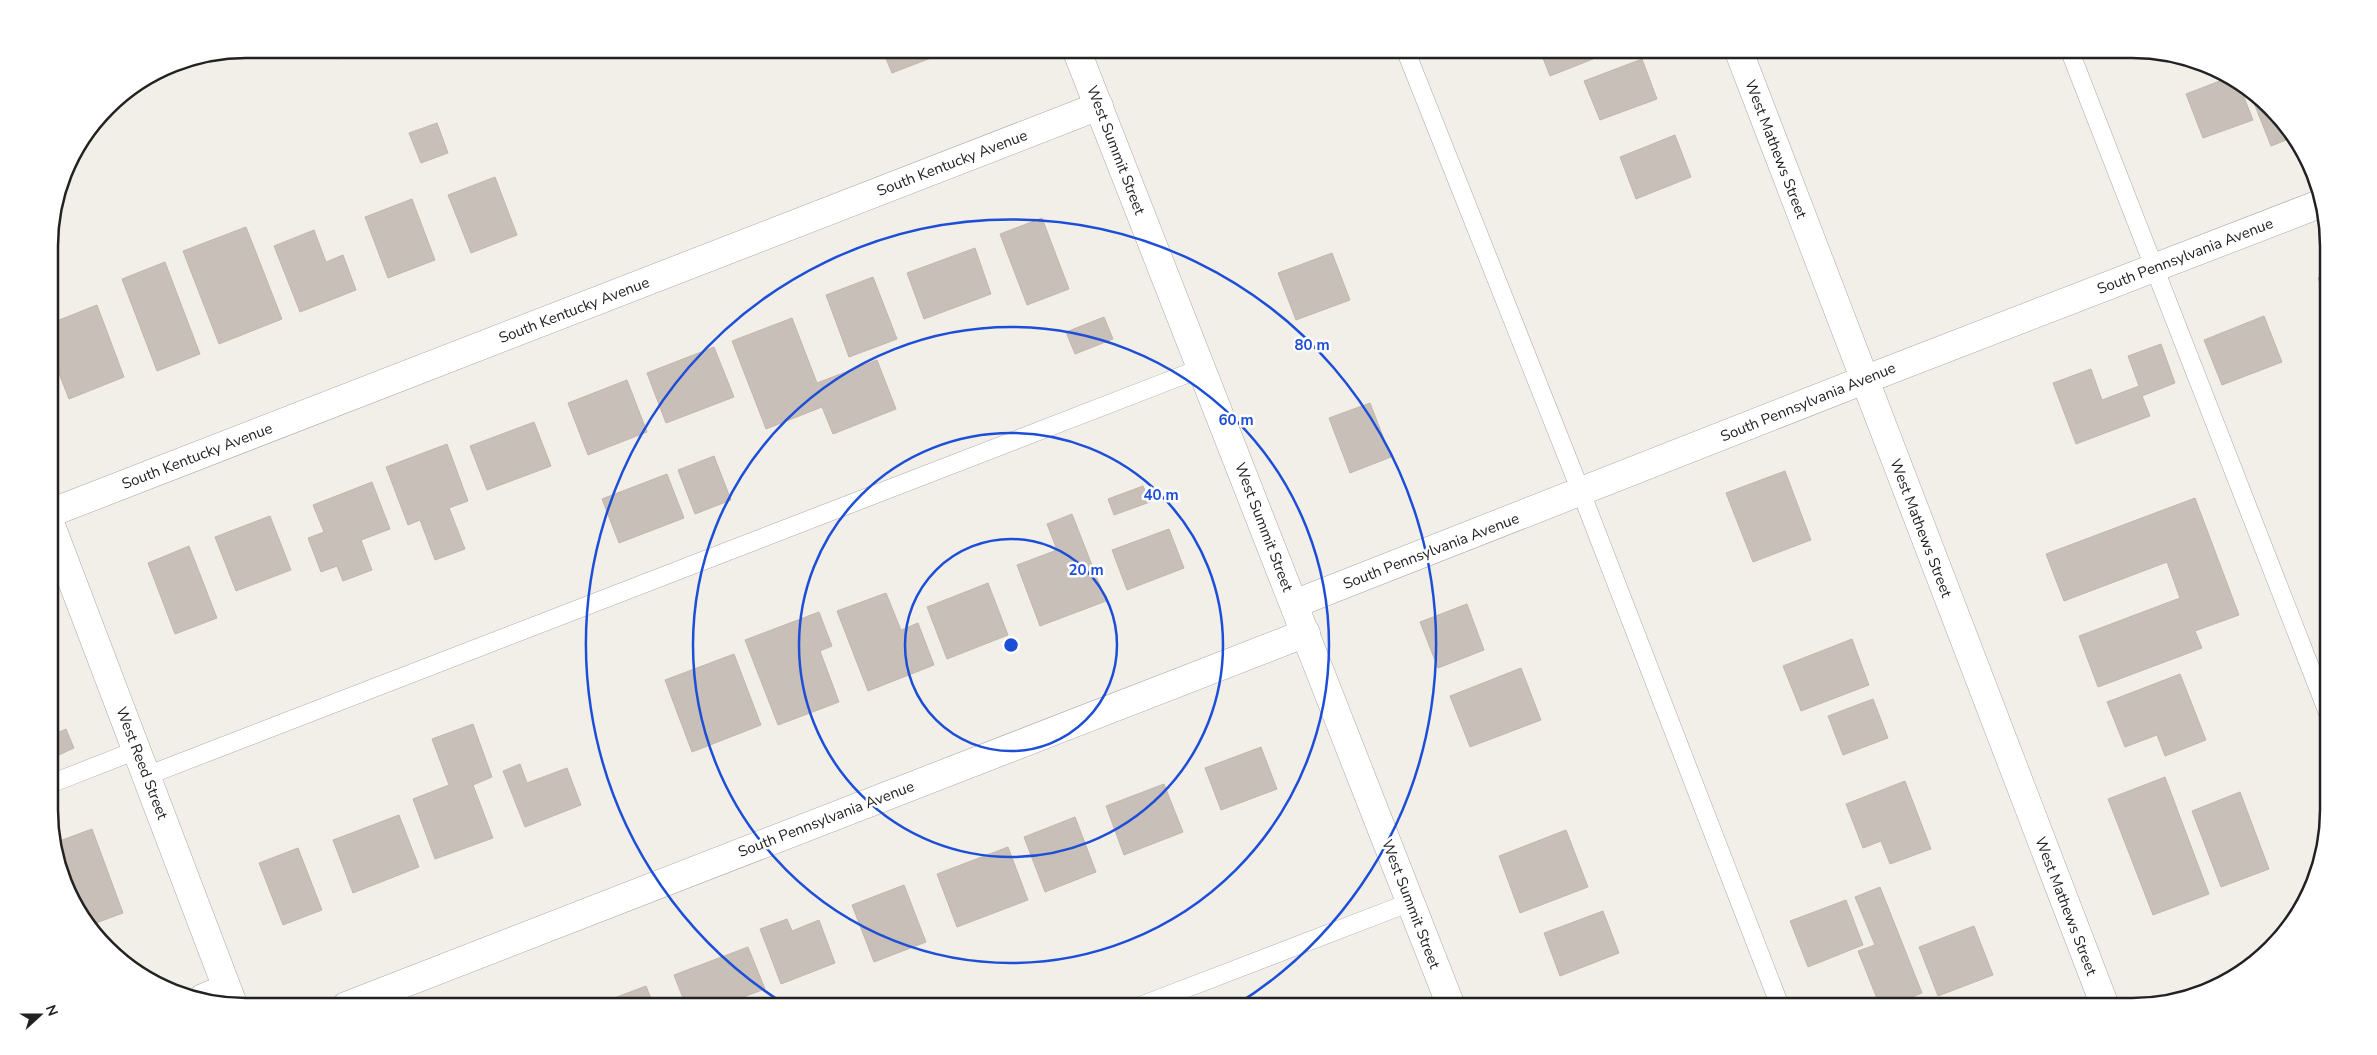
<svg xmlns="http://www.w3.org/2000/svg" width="2377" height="1055" font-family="'Nunito Sans',sans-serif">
  <rect width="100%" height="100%" fill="#f2efe9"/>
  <path fill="#c7bfb8" stroke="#c4b6ab" d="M332,49H363L336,59Z
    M882,49H954L892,73Z
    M1554,49H1589L1593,59L1550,76L1541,53Z
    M1642,59L1657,99L1600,120L1584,81Z
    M2230,77L2238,82L2253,120L2203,138L2186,94Z
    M2262,100L2288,126L2294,137L2271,146L2254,103Z
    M437,123L448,153L421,163L409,133Z
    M1675,135L1691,177L1636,199L1620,157Z
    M495,177L517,235L471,253L448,195Z
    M412,199L435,260L388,278L365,217Z
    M1042,218L1069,289L1027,305L1000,234Z
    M246,227L282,319L219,344L183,251Z
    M314,230L326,262L343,255L356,290L300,312L274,246Z
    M975,248L991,294L924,319L907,273Z
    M1332,253L1350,300L1296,320L1278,273Z
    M165,262L200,354L157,371L122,279Z
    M2327,274V301L2318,278Z
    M873,277L897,339L849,357L826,295Z
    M97,305L124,377L69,399L49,348V324Z
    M2264,316L2282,362L2222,385L2204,340Z
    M1104,317L1113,339L1075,354L1066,332Z
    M792,318L817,383L877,360L896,409L833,434L822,407L766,429L732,341Z
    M2161,344L2175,383L2142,396L2150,416L2076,444L2053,383L2091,369L2102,400L2139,386L2128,356Z
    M714,347L734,397L666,423L647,373Z
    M627,380L647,432L588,455L568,403Z
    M1370,403L1391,457L1350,473L1329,418Z
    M534,422L551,466L487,490L470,446Z
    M447,444L468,501L449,508L465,549L435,560L420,520L408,525L386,467Z
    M714,456L731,500L695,514L678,470Z
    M1785,471L1811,540L1753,562L1726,493Z
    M667,474L684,518L619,543L602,499Z
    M372,482L390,529L361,540L372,570L343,581L337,566L321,572L308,538L324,532L313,505Z
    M1143,486L1150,502L1114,515L1108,499Z
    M2195,498L2239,615L2195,631L2202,648L2098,687L2079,636L2180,598L2167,562L2064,601L2046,554Z
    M1072,514L1106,601L1040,626L1017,565L1057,550L1047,524Z
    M270,516L291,570L236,591L215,537Z
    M1169,529L1184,568L1127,590L1112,550Z
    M189,546L217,618L175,634L148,563Z
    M988,583L1008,635L947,659L927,607Z
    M886,593L901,630L918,623L934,665L868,691L837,611Z
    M1467,604L1484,650L1438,668L1420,622Z
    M819,612L832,646L820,651L839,702L778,725L745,640Z
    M1852,639L1869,685L1801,711L1783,666Z
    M734,654L761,725L692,752L665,680Z
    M1521,668L1541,720L1470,747L1450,696Z
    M2180,674L2206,740L2165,756L2157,735L2125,747L2107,702Z
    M1873,699L1888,738L1843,755L1828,716Z
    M473,724L492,777L473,785L493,838L435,859L413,799L449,785L432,739Z
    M66,729L74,748L50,759V736Z
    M1261,747L1277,789L1221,810L1205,768Z
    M520,764L527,783L567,768L581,805L525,827L503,771Z
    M2165,777L2209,894L2153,915L2108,799Z
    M1905,781L1931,849L1890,864L1881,841L1863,848L1846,804Z
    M1164,784L1183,832L1124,855L1106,806Z
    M2240,792L2269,869L2221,887L2192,811Z
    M399,815L419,867L353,893L333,840Z
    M1075,817L1096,872L1045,892L1024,837Z
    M92,829L123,913L88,926L64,885L63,881L67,879L54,843Z
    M1566,830L1588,887L1520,913L1499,856Z
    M1008,847L1028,900L957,927L937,874Z
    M298,848L322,910L283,925L259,863Z
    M904,885L926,942L874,962L852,905Z
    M1880,887L1922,993L1890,1006H1880L1858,951L1875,945L1855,897Z
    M1846,900L1863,945L1808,967L1790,921Z
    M1603,911L1619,953L1560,976L1544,933Z
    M787,919L792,931L819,920L835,963L781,984L760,929Z
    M1974,926L1993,975L1938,996L1919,947Z
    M748,947L765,989L719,1006H686L674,975Z
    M646,986L654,1006H593Z"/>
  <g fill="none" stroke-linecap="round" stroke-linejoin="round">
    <defs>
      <path id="service" d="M1405,49L1581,492L1780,1006
        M2069,49L2328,713
        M146,776L1202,368
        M50,784L137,750
        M1140,1006L1411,902"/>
      <path id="minor" d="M1738,49L2105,1006
        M50,513L1099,106
        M50,523L233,1004
        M1294,604L1864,380L2322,203
        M203,998L227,988
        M346,1006L1306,633"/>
      <path id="tertiary" d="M1076,49L1451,1006"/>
    </defs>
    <use href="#service" stroke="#a9a9a9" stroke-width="19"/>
    <use href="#minor" stroke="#a9a9a9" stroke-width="29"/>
    <use href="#tertiary" stroke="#a9a9a9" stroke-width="29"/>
    <use href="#service" stroke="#fff" stroke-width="18"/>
    <use href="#minor" stroke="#fff" stroke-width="28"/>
    <use href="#tertiary" stroke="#fff" stroke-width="28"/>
  </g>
  <g fill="none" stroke="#1d4ed8" stroke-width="2.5">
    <circle cx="1011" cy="645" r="106"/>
    <circle cx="1011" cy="645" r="212"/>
    <circle cx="1011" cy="645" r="318"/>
    <path d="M786 1005A425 425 0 1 1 1236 1005"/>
  </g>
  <g text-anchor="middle" stroke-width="5" stroke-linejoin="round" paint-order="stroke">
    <g font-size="15" fill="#222" stroke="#fff">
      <text transform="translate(1776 149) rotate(69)" y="5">West Mathews Street</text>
      <text transform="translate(1116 150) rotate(69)" y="5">West Summit Street</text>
      <text transform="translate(952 163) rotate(-21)" y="5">South Kentucky Avenue</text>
      <text transform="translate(2185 256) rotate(-21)" y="5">South Pennsylvania Avenue</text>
      <text transform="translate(574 310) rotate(-21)" y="5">South Kentucky Avenue</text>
      <text transform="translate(1808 402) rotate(-22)" y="5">South Pennsylvania Avenue</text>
      <text transform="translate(197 456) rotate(-21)" y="5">South Kentucky Avenue</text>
      <text transform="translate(1264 527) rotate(69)" y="5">West Summit Street</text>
      <text transform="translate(1921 528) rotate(69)" y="5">West Mathews Street</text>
      <text transform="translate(1431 551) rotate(-21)" y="5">South Pennsylvania Avenue</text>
      <text transform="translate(142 763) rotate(69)" y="5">West Reed Street</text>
      <text transform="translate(826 819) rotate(-21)" y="5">South Pennsylvania Avenue</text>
      <text transform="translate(1411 904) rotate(69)" y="5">West Summit Street</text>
      <text transform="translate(2066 906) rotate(69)" y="5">West Mathews Street</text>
    </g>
  </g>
  <path d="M0 0H2377V1055H0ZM246 58H2132A188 188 0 0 1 2320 246V810A188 188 0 0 1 2132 998H246A188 188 0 0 1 58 810V246A188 188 0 0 1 246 58Z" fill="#fff" fill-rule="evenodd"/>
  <path fill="none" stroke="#222" stroke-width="2.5" d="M246 58H2132A188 188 0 0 1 2320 246V810A188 188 0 0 1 2132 998H246A188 188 0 0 1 58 810V246A188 188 0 0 1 246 58Z"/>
  <circle cx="1011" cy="645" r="8" fill="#1d4ed8" stroke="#fff" stroke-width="2.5"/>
  <g font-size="15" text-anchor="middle" font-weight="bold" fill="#1d4ed8" stroke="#fff" stroke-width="5" stroke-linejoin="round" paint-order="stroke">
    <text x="1312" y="350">80 m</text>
    <text x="1236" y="425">60 m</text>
    <text x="1161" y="500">40 m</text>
    <text x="1086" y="575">20 m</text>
  </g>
  <g transform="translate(40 1015) rotate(69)" stroke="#ffffff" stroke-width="4" paint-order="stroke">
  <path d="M0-4L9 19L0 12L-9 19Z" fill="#222222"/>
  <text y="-8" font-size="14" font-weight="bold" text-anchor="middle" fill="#222222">N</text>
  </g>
</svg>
